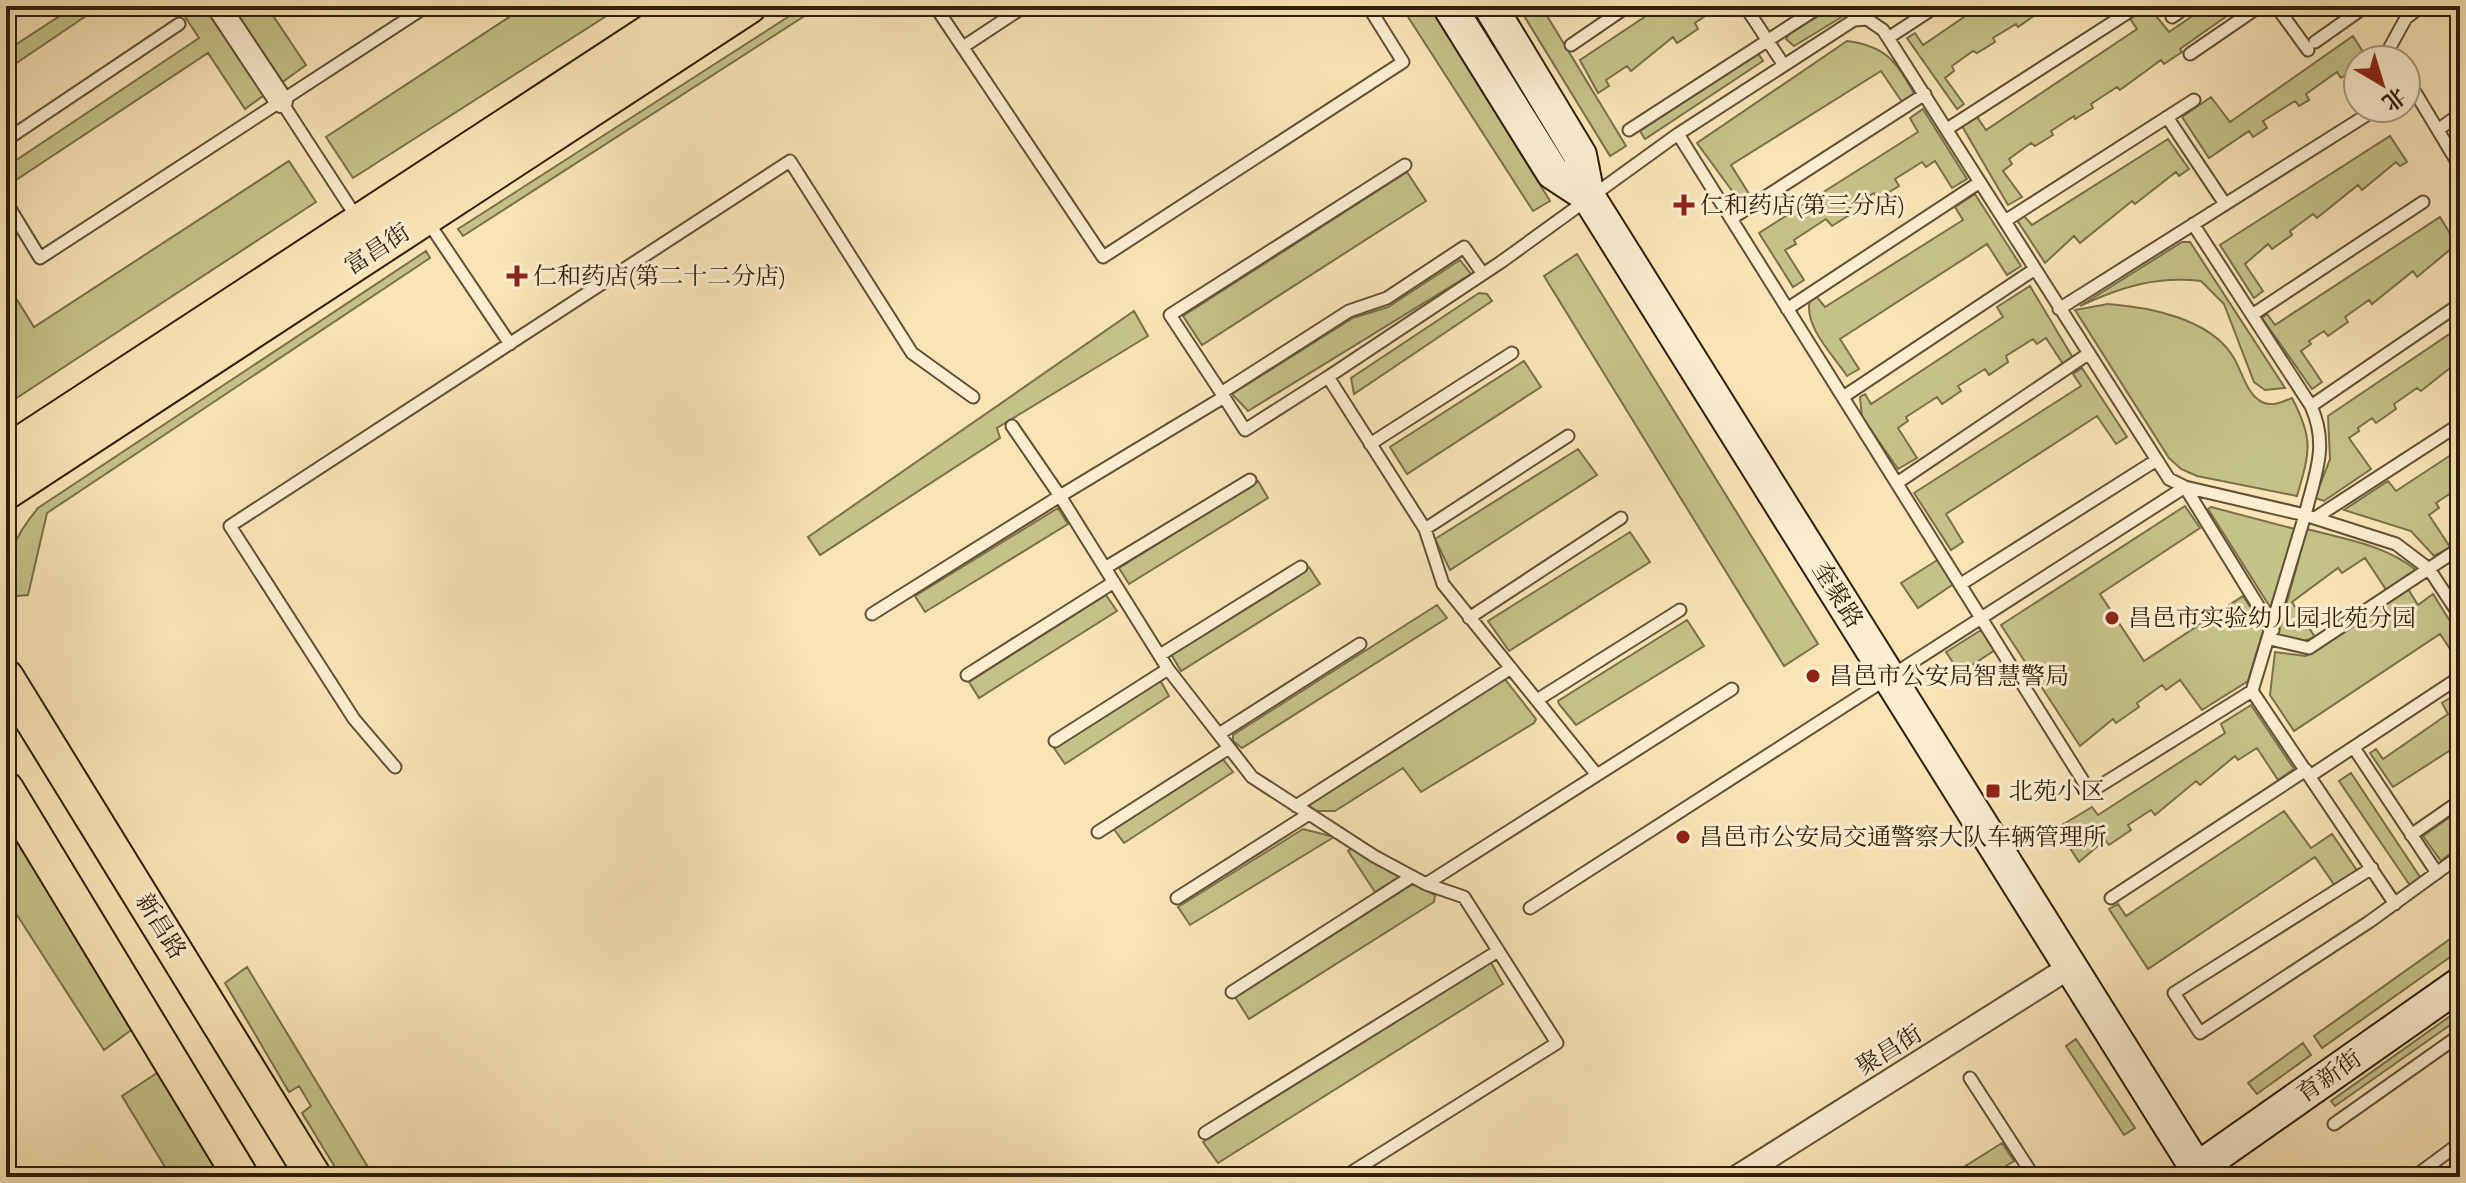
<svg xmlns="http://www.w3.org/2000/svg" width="2466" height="1183" font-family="'IM FELL English','Noto Serif SC',serif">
  <rect width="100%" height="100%" fill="#f9e4b6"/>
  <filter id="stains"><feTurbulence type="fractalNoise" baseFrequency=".0025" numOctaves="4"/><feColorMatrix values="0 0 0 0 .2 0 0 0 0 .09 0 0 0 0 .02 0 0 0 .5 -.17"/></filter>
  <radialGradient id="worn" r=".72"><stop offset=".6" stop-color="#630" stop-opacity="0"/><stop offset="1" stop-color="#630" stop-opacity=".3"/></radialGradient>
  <path fill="#c5c289" stroke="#7a704a" stroke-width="2" d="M75,6H93L87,10L89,14L6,70V51Z
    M178,6H277L270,11L306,65L245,109L208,53L7,186L6,167L199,38Z
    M526,6H622L353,178L326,137Z
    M805,6H820L463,236L458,229Z
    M1401,6H1429L1550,201L1533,211Z
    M1518,6H1541L1626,146L1610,156Z
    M1661,6H1720L1695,23L1698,29L1677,43L1673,37L1631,71L1627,66L1606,80L1609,86L1598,93L1580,60Z
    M1835,6H1840L1845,15L1794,46L1786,39L1789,34Z
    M1980,6H2042L2033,11L2035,15L2018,27L2016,24L1993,38L1995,42L1977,53L1973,51L1952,66L1954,71L1945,78L1964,104L1957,109L1907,38L1915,33L1923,45Z
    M2148,6L2169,32L2207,6H2241L2180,49L2182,52L2164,64L2161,60L2120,90L2117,87L2091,104L2093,108L2075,119L2074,116L2051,131L2053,135L2035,146L2031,143L2009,159L2012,164L2003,171L2022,197L2008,205L1962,126L1977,117L1986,130L2137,29L2129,17Z
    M2353,36L2368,60H2358V79L2352,71L2341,78L2337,72L2306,94L2309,100L2299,106L2295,101L2263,121L2267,128L2253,137L2249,131L2209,158L2182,117L2211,97L2230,122Z
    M1847,41C1887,46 1896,62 1915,95L1902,102L1881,71L1731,165L1751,197L1741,203L1697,143Z
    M1758,53L1763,61L1645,139L1640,131Z
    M1923,109L1967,179L1952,188L1935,161L1926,167L1922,162L1895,179L1899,186L1878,199L1874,193L1848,209L1851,214L1832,226L1826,219L1794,240L1796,244L1785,250L1804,280L1793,287L1759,233L1918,132L1910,118Z
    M2390,136L2407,162L2400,166L2396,162L2362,190L2358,185L2317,218L2313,214L2290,231L2292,235L2272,249L2268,244L2245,264L2263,291L2254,298L2220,245Z
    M2168,139L2189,169L2179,176L2176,172L2135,204L2132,201L2080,243L2074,236L2045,263L2017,220L2024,216L2032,225Z
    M289,161L316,202L6,405V282L34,327Z
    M1407,172L1426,201L1202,345L1183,316Z
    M1975,194L2021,266L2007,275L1987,244L1840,339L1859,369L1847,376C1834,356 1803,326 1810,300L1816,296L1825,307L1963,220L1955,207Z
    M2440,217L2460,250L2456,253L2452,248L2417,277L2413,271L2372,304L2369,300L2345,317L2348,322L2328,336L2324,331L2309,341L2311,344L2301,351L2322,382L2312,389L2262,318L2267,314L2275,325Z
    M2182,242H2190L2285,388L2265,390L2254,382L2224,304L2201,281C2155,276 2121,287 2080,306Z
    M426,251L430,258L47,513L28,595L6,597C6,557 13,538 38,508Z
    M1577,254L1818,644L1784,666L1544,276Z
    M1460,260L1471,274L1248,411L1232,394L1353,318L1388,307Z
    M2030,286L2073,358L2063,364L2046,338L2037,344L2033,339L2006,356L2008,362L1989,375L1985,369L1958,386L1961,391L1942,404L1937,397L1906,417L1908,421L1898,428L1917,458L1898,469L1862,417L1860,397L1865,394L1871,404L2003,317L1997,307Z
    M1479,293L1487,294L1492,301L1354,394L1351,378Z
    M2108,304C2148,307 2208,318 2232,355C2242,369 2245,393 2262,402C2272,407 2282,402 2292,398C2314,440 2310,451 2297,496L2197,476L2181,469L2169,458L2075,310Z
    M1134,311L1148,336L997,428L1000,438L820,555L808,537Z
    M2460,327V360L2421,391L2417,388L2394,404L2396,409L2376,423L2372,418L2358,428L2359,431L2349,438L2371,469L2324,501L2315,498L2330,459L2328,416Z
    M1524,361L1541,387L1407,474L1390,447Z
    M2082,368L2127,437L2116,444L2097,416L1946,514L1963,542L1951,550L1914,493L2081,386L2073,374Z
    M1578,449L1597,475L1450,570L1435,539Z
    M2460,449V487L2436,503L2439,508L2429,515L2450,547L2434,556L2411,531L2344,510L2388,481L2396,491Z
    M1258,481L1268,498L1129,584L1119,568Z
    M2185,506L2200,528L2100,594L2144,661L2243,596L2264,628L2248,681L2202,710L2180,680L2166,690L2162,685L2137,703L2139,707L2116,723L2113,719L2080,746L2001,625Z
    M2211,507L2295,529L2272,610L2208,509Z
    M1058,508L1068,524L925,612L915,596Z
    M2307,529C2345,539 2385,545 2416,570L2387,591L2365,558L2342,573L2338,568L2292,602L2315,637L2304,641L2277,638Z
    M1630,532L1650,562L1509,651L1488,621Z
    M1939,559L1955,583L1918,608L1901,583Z
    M1309,567L1320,584L1181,671L1171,654Z
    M2408,589L2418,605L2433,594L2460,637V664L2440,634L2294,731L2270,695L2275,652L2306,656Z
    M1106,595L1117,611L979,698L969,682Z
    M1437,605L1447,618L1242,748L1233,741V735Z
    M1687,620L1704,646L1576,725L1559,704L1558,701Z
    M1981,630L1995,650L1960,673L1946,652Z
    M1504,678L1536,719L1534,723L1421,792L1403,768L1335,811H1315L1308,804Z
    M1160,680L1169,696L1065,764L1054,748Z
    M2460,691V744L2393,787L2370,753L2376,749L2383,759L2448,714L2442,703Z
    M2251,705L2294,769L2278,780L2257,748L2238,760L2235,756L2200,785L2196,781L2155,815L2151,810L2128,825L2131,830L2109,845L2105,840L2079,862L2057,828L2092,807L2098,815L2225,733L2221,724Z
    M1222,758L1233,772L1124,843L1113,828Z
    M2351,773L2422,880L2411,887L2339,781Z
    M2460,810V846L2441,861L2423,836Z
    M2284,811L2311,848L2332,834L2358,872L2335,886L2315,857L2148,969L2109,909L2118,904L2126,916Z
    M6,825L134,1028L104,1050L6,898Z
    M1303,829L1334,837L1190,925L1178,907Z
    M1353,847L1400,876L1375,892L1348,851Z
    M1413,884L1435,895L1434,902L1249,1019L1235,997Z
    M2460,932V950L2322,1048L2314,1036Z
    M1490,961L1503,984L1218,1163L1203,1142Z
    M247,967L374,1177H341L302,1113L311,1106L299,1086L289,1092L225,983Z
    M2460,1009V1018L2335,1106L2331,1101Z
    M2076,1039L2135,1128L2124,1135L2066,1046Z
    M2303,1043L2311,1055L2257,1094L2248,1083Z
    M157,1073H158L221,1177H171L122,1096Z
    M2002,1143L2014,1161L1988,1177H1948Z"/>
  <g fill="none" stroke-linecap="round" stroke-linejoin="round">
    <defs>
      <path id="lane" d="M935,6L1103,257L1403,62L1368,6
        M1745,6L1783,64
        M2276,6L2308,50
        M6,16L21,6
        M2172,17L2188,6
        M1867,19L1869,6
        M1888,38L1937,6
        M2315,42L2366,6
        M1571,45L1628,6
        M963,47L1025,6
        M2190,54L2260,6
        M2396,60L2389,49L2406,18L2422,6
        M2406,77L2460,167
        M281,101L357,218
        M2167,117L2225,204
        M1947,129L2135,8
        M2439,129L2460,114
        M1629,130L1821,6
        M1678,134L2090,792L2252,691
        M6,140L179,24
        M6,202L40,258L427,6
        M1731,219L1925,94
        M2005,221L2194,100
        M428,222L510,344
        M2193,224L2311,406C2329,446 2315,474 2305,515L2396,544L2429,569L2460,616
        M1787,309L1980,182
        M2059,309L2373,111
        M2252,315L2423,202
        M1328,377L1245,430L1224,397L1060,496L1168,669L1252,777L1374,856L1426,884L1464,897L1557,1043L1344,1177
        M1221,393L1349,311L1387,298L1464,247L1483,274
        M1224,397L1170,315L1405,165
        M1843,397L2035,269
        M2311,406L2460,304
        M1370,444L1512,353
        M1897,483L2088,354
        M2315,518L2460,424
        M1425,529L1568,436
        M1105,568L1250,480
        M1961,584L2155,461
        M872,614L1060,496L1012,426
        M1469,618L1621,518
        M2270,639L2309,648L2460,548
        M1160,655L1301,567
        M967,675L1114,582
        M1537,700L1680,610
        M1219,734L1360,644
        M1055,741L1168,669
        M2354,748L2437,873
        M395,767L354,719L230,526L790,161L912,353L973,397
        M1597,775L1443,584L1425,529L1328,377L1501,262L1678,134L1854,20L1867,19L1883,30L2169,479L2185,487L2305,515L2252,691L2395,904
        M2310,776L2460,677
        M1296,806L1511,668
        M1098,832L1229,748
        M2411,835L2460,801
        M2372,868L2174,993L2200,1033L2369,922L2460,856
        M1426,884L1732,689
        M1177,898L1309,814
        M2111,898L2306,770
        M1530,908L2185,487L2273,630
        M1232,992L1411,877
        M1970,1078L2034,1177
        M2334,1124L2460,1035
        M1205,1133L1498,951
        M2414,1177L2460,1143"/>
      <path id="street" d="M218,6L281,101
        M1737,1177L2070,967"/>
      <path id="secondary" d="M1449,6L1553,173L1588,196
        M1490,6L1580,155L1588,196L2202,1177
        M2197,1169L2460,984"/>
      <path id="primary" d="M6,453L689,6
        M6,492L749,6
        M6,677L314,1177
        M6,789L241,1177"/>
    </defs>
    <use href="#lane" stroke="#625035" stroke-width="15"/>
    <use href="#street" stroke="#625035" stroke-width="26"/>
    <use href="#secondary" stroke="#2f1f0a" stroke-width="36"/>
    <use href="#primary" stroke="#2f1f0a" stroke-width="38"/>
    <use href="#lane" stroke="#fbedd0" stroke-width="11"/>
    <use href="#street" stroke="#fbedd0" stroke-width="22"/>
    <use href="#secondary" stroke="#fbedd0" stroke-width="32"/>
    <use href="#primary" stroke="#f9e4b6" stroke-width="34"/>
  </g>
  <g fill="#8f2418" stroke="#fbedd0" stroke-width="3">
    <path d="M1680 193h8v8h8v8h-8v8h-8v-8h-8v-8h8z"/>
    <path d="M513 264h8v8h8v8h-8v8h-8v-8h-8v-8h8z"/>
    <circle cx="2112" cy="618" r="8"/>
    <circle cx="1813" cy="676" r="8"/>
    <rect x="1985" y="783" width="16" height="16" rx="4"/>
    <circle cx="1683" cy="837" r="8"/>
  </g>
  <g text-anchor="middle" stroke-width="6" stroke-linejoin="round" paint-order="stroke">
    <g font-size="24" fill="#2f1f0a" stroke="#fbedd0" text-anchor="start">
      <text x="1700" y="213">仁和药店(第三分店)</text>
      <text x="533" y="284">仁和药店(第二十二分店)</text>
      <text x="2128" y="626">昌邑市实验幼儿园北苑分园</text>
      <text x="1829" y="684">昌邑市公安局智慧警局</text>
      <text x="2009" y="799">北苑小区</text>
      <text x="1699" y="845">昌邑市公安局交通警察大队车辆管理所</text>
    </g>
    <g font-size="24" fill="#2f1f0a" stroke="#fbedd0">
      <text transform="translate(377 249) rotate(-33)" y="8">富昌街</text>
      <text transform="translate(1838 595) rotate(58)" y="8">奎聚路</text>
      <text transform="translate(161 926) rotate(58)" y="8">新昌路</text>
      <text transform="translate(1889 1050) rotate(-32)" y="8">聚昌街</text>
      <text transform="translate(2329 1076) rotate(-35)" y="8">育新街</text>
    </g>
  </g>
  <rect width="2466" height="1183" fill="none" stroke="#f9e4b6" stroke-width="32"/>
  <rect x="8" y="8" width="2450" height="1167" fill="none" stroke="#2f1f0a" stroke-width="4"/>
  <rect x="16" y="16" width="2434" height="1151" fill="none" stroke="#2f1f0a" stroke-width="2"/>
  <g transform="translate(2382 84) rotate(142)"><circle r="38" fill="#fbedd0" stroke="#a99b81" stroke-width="2"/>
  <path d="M0-6L14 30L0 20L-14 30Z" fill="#8f2418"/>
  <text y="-12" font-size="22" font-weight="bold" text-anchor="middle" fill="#2f1f0a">北</text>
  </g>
  <rect width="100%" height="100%" filter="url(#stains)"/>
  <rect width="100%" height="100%" fill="url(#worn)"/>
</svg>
